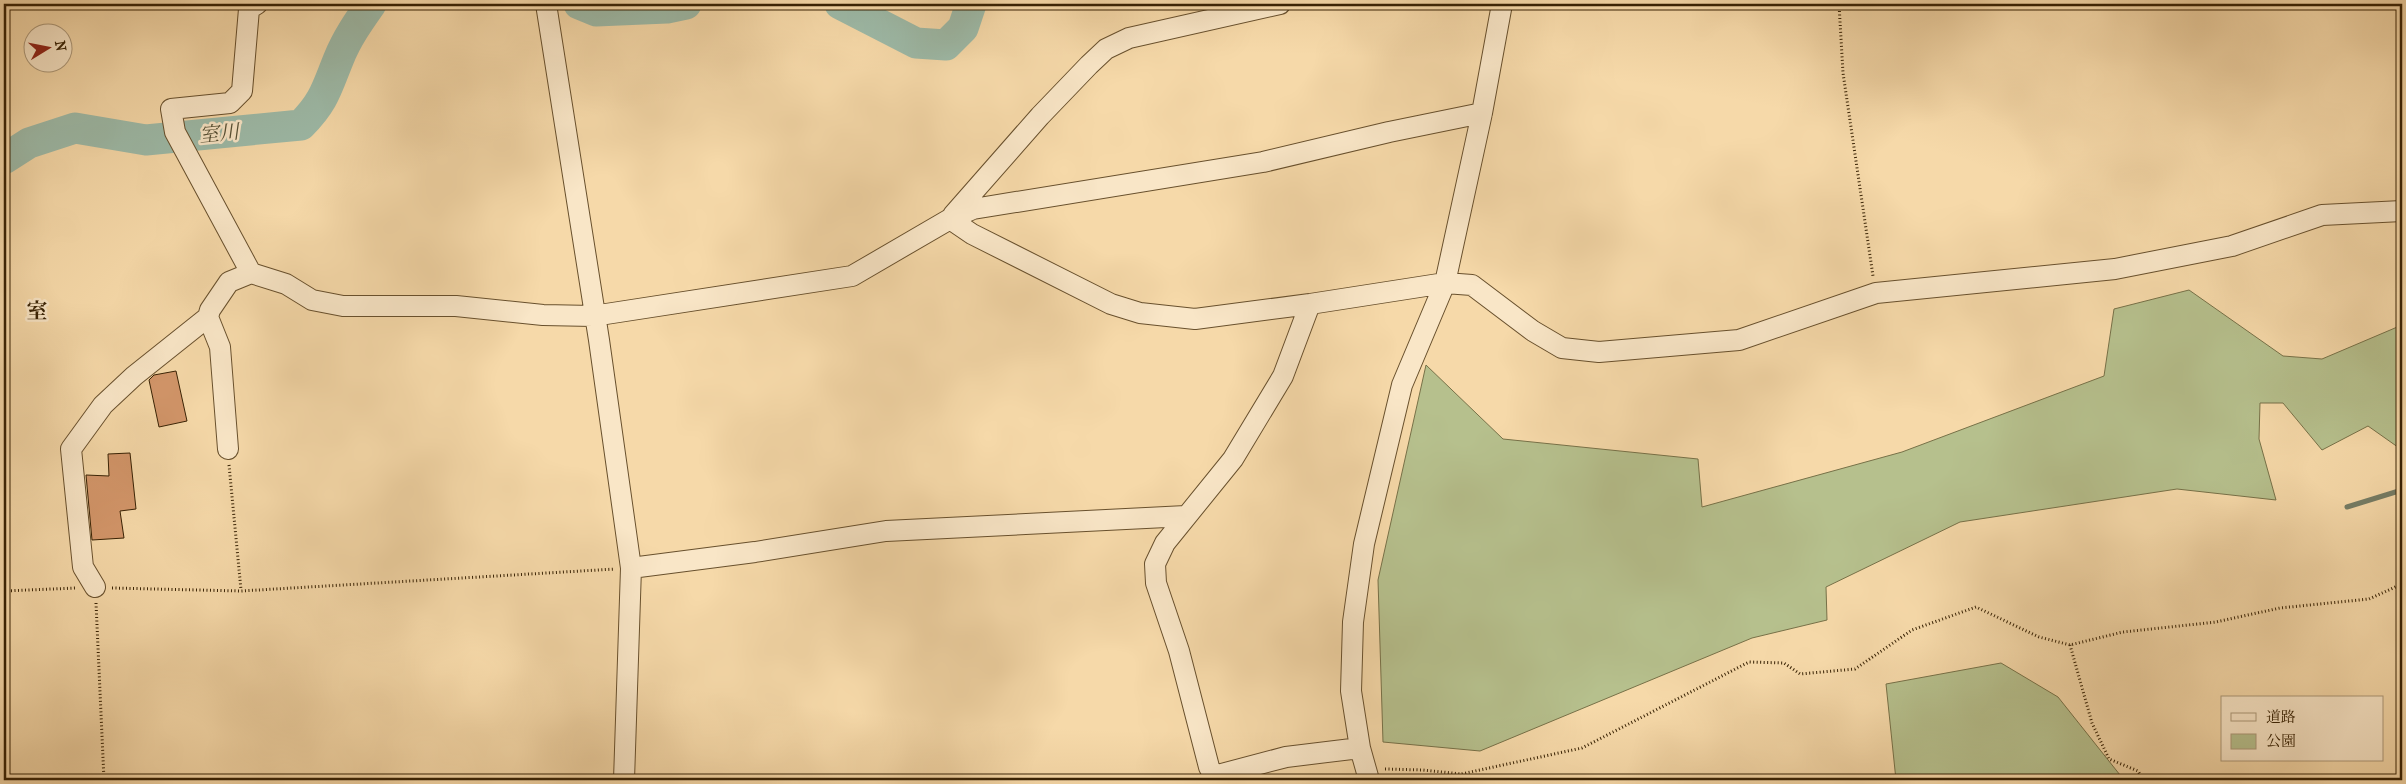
<svg xmlns="http://www.w3.org/2000/svg" width="2406" height="784" font-family="'IM FELL French Canon','Noto Serif JP',serif">
  <rect width="100%" height="100%" fill="#f6d9a9"/>
  <filter id="stains"><feTurbulence type="fractalNoise" baseFrequency=".004" numOctaves="4"/><feColorMatrix values="0 0 0 0 .2 0 0 0 0 .09 0 0 0 0 .02 0 0 0 .5 -.17"/></filter>
  <radialGradient id="worn" r=".72"><stop offset=".6" stop-color="#630" stop-opacity="0"/><stop offset="1" stop-color="#630" stop-opacity=".3"/></radialGradient>
  <path fill="#b6c08d" stroke="#777148" d="M2189,290L2283,356L2322,359L2402,325V450L2368,426L2322,450L2283,403H2260L2259,439L2276,500L2177,489L1960,522L1826,587L1827,620L1752,638L1480,751L1383,742L1378,580L1426,365L1503,439L1698,459L1702,507L1902,452L2104,376L2114,309Z
    M2001,663L2058,697L2124,780H1896L1886,684Z"/>
  <g fill="none" stroke-linecap="round" stroke-linejoin="round">
    <path stroke="#757d66" stroke-width="5" d="M2347,507L2402,490"/>
    <path stroke="#9dbaa8" stroke-width="31" d="M579,4L596,11L667,8L686,4
      M840,4L916,43L946,45L963,28L971,4
      M4,159L29,143L75,128L146,140L301,125C325,101 327,87 339,58C347,38 359,21 371,4"/>
  </g>
  <path fill="#d3966a" stroke="#382204" d="M176,371L187,421L159,427L149,380L154,375Z
    M130,453L136,509L120,511L124,538L92,540L86,475L109,476L108,454Z"/>
  <g fill="none" stroke-linecap="round" stroke-linejoin="round">
    <defs>
      <path id="minor" d="M546,4L599,340L631,568L624,780
        M953,215L1040,116L1089,65L1106,49L1129,38L1280,4
        M950,219L972,234L1111,304L1140,313L1195,319L1310,304L1445,283L1472,285L1533,331L1562,348L1599,352L1739,340L1876,293L2115,269L2232,246L2322,215L2402,211
        M251,273L175,132L171,109L230,103L242,91L249,9L257,4
        M208,317L220,347L228,449
        M631,568L755,552L886,531L1186,516
        M95,587L83,567L71,449L103,405L134,376L208,317L210,310L229,282L251,273L286,284L312,300L343,306H456L543,315L593,316L852,276L950,219L973,209L1263,162L1389,132L1482,113
        M1214,776L1286,757L1360,748
        M1216,780L1209,767L1179,651L1156,583L1155,564L1165,543L1233,459L1283,376L1310,304
        M1369,780L1360,748L1351,691L1353,622L1364,544L1402,385L1445,283L1482,113L1502,4"/>
    </defs>
    <use href="#minor" stroke="#68502d" stroke-width="22"/>
    <path stroke="#382204" stroke-width="3" stroke-dasharray="1 2.5" stroke-linecap="butt" d="M1839,4L1843,73L1873,276
      M229,465L241,590
      M112,588L241,591L615,569
      M4,591L76,588
      M96,603L104,780
      M2070,645L2092,723L2109,759L2138,771L2143,780
      M1385,769L1423,770L1461,774L1582,748L1749,662L1784,663L1800,674L1855,669L1912,630L1976,607L2039,637L2070,645L2123,632L2216,622L2280,608L2369,599L2402,584"/>
    <use href="#minor" stroke="#f9e6c7" stroke-width="20"/>
  </g>
  <g text-anchor="middle" stroke-width="5" stroke-linejoin="round" paint-order="stroke">
    <g font-size="20" font-style="italic" fill="#565035" stroke="#f9e6c7">
      <text transform="translate(219 133) rotate(-6)" y="7">室川</text>
    </g>
    <g font-size="21" font-weight="bold" fill="#382204" stroke="#f9e6c7">
      <text x="37" y="318">室</text>
    </g>
  </g>
  <rect width="2406" height="784" fill="none" stroke="#f6d9a9" stroke-width="20"/>
  <rect x="5" y="5" width="2396" height="774" fill="none" stroke="#382204" stroke-width="2.5"/>
  <rect x="10" y="10" width="2386" height="764" fill="none" stroke="#382204"/>
  <rect x="2221" y="696" width="162" height="65" fill="#f9e6c7" stroke="#ac9879"/>
  <rect x="2231" y="713" width="25" height="8" fill="#f9e6c7" stroke="#ac9879"/>
  <text x="2266" y="722" font-size="15" fill="#382204">道路</text>
  <rect x="2231" y="734" width="25" height="15" fill="#b6c08d" stroke="#ac9879"/>
  <text x="2266" y="746" font-size="15" fill="#382204">公園</text>
  <g transform="translate(48 48) rotate(80)"><circle r="24" fill="#f9e6c7" stroke="#ac9879"/>
  <path d="M0-4L9 19L0 12L-9 19Z" fill="#8f2418"/>
  <text y="-8" font-size="14" font-weight="bold" text-anchor="middle" fill="#382204">N</text>
  </g>
  <rect width="100%" height="100%" filter="url(#stains)"/>
  <rect width="100%" height="100%" fill="url(#worn)"/>
</svg>
